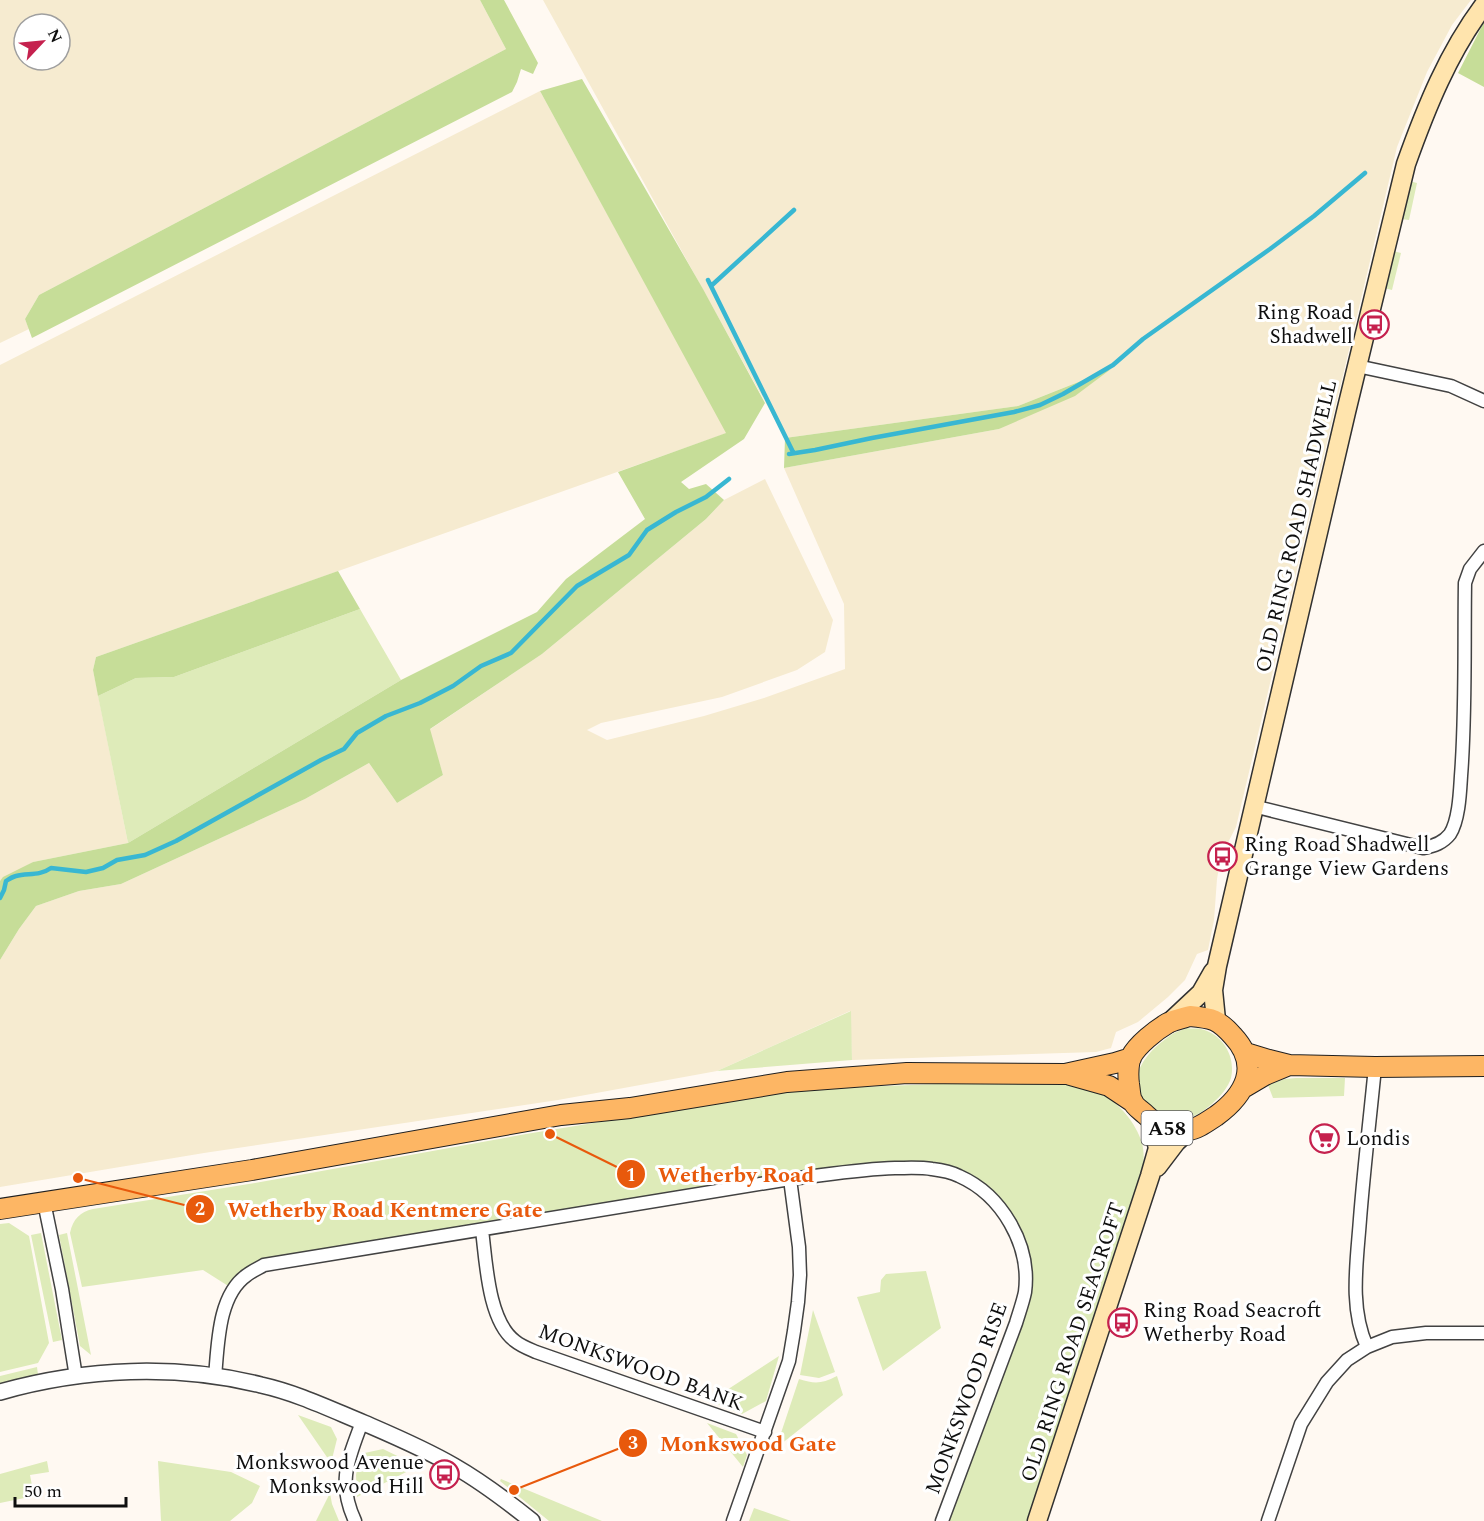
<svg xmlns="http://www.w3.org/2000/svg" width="1484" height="1521" font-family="Spectral,serif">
  <rect width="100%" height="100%" fill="#fff9f2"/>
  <path fill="#f6ebd0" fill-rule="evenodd" d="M0,0H480L506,49L39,295L25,319L29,329L0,343ZM24,24H60V60H24Z
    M543,0H1471L1452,25L1427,72L1397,147L1236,827L1221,856L1217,879L1214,920L1208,950L1197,954L1185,980L1168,997L1138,1022L1116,1032L1111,1048L1096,1052L852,1060L850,1011L717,1071L558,1100L204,1153L0,1187V960L19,929L36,906L79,891L121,884L305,799L369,763L397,803L443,775L429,730L542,654L706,519L724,500L765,479L833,620L825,652L797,670L722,697L601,723L587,730L607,740L704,716L764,698L845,669L844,604L784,468L999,429L1108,370L1018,406L785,438Z
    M540,91L727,433L96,657L93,670L128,843L33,862L0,881V365Z"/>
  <path fill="#deebb9" d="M1409,181L1417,183L1409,220L1401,219Z
    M1393,251L1401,253L1392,290L1384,288Z
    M360,609L401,680L128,843L98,696L136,678L174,677Z
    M851,1011L852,1060L717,1071Z
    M1187,1028C1192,1029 1197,1028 1201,1029C1223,1034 1236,1057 1231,1078C1226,1095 1201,1116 1184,1120C1177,1121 1169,1120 1162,1117C1156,1115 1153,1110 1148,1106C1126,1082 1141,1058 1163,1041C1167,1038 1170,1035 1174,1033C1178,1031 1183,1030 1187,1028Z
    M1296,1078H1345L1344,1096L1273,1098L1268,1085L1285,1079Z
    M1046,1080C1064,1082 1085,1085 1101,1093C1119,1103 1136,1123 1142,1143C1144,1151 1144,1159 1143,1167L1028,1521H942L1016,1323L1025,1272L1000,1207L958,1175L882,1169L264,1265L233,1289L203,1270L82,1287L70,1233C73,1219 80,1212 93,1209L255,1183L526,1134L784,1092L858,1087Z
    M9,1223L29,1236L49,1343L38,1363L0,1372V1224Z
    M41,1233L62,1340L53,1342L31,1235Z
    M67,1233L91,1355L80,1346L59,1235Z
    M926,1271L941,1328L883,1371L857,1297L880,1292L881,1280L886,1274Z
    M813,1310L835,1372L819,1378L800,1375Z
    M779,1356L766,1401L742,1414L710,1401Z
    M37,1367L38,1375L0,1384V1376Z
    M837,1376L843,1395L776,1448L799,1379C815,1384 821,1384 837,1376Z
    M298,1415L331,1427L337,1439L331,1463Z
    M707,1423L736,1434L747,1455L743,1467Z
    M383,1449L418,1466L357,1497L356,1475L360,1454Z
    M47,1461L49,1472L30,1475L34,1496L0,1503V1474Z
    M158,1461L231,1472L260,1486L252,1503L230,1521H161Z
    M501,1479L602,1521H549L500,1481Z
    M330,1493L332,1504L339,1521H316Z
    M754,1508L791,1521H749Z"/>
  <path fill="#c6dd98" d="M480,0H504L538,63L533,74L521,69L517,82L512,92L32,338L25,319L39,295L506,49Z
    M1484,22V87L1458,73Z
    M582,79L703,289L765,403L744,439L681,482L689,489L706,484L724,500L706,519L542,654L430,729L443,775L397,803L369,763L305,799L121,884L79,891L36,906L19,929L0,960V881L3,877L33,862L128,843L401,680L537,612L566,579L645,519L618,472L726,433L540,91Z
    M1111,369L1075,396L999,429L784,468L785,438L1018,406Z
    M338,571L360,609L174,677L136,678L98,696L93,670L96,657Z"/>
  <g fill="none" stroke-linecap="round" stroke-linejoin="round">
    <path stroke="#38b7d2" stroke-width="4.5" d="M708,280L793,452
      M711,286L794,210
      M789,454L815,450L872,438L1014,412L1040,405L1063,394L1113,365L1143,339L1270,249L1314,216L1365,173
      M0,898L4,890L6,881C9,879 12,877 16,876C28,873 40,876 51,868L86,872L103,868L117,860L145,855L176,841L321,760L344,749L357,733L386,716L420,703L453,686L481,666L511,653L577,586L629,555L647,530L676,512L706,497L729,479"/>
    <defs>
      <path id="minor" d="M1357,366L1451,386L1484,401
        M1253,806L1423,848C1434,846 1443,843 1450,834C1459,820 1460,792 1461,776C1466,712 1464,647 1465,583L1470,569L1484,551
        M44,1202L62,1289L76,1377
        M482,1230C486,1261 488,1321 515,1341C521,1346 529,1349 536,1352L765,1432
        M1367,1347C1349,1307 1357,1262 1360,1219C1364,1168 1370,1118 1375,1067
        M215,1377C218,1344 218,1295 247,1275C252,1271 259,1268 264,1265L790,1179C825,1175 860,1169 895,1168C907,1168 920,1167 932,1169C940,1170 951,1172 959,1176C1002,1195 1031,1245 1025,1292C1023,1302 1019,1313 1016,1323L942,1521
        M355,1521C337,1482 348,1460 362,1422
        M733,1521L789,1361L794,1331L798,1302L800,1275L799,1247L790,1179
        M1268,1521L1301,1424L1327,1382L1347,1360L1367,1347L1392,1337L1426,1333H1484"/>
      <path id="tertiary" d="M0,1392C85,1368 176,1364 261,1385C297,1393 330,1409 364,1423C394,1436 425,1449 454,1466C482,1482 507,1501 532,1521"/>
      <path id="secondary" d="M1216,1020L1213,990L1217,966L1346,412L1406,164C1426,108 1448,53 1484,5
        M1169,1023L1201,993L1213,972
        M1157,1167L1176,1142L1189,1130
        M1037,1521L1150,1176L1158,1148L1151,1120"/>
      <path id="primary" d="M1190,1016C1212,1018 1218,1019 1233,1036C1261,1066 1245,1095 1216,1116C1208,1121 1198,1129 1188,1130C1173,1133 1156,1125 1146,1115C1142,1111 1135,1107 1133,1102C1130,1098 1130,1090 1129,1084C1128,1077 1128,1064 1131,1057C1137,1045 1156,1030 1168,1023C1174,1020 1183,1018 1190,1016Z
        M1246,1053L1269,1060L1289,1065L1375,1067L1484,1066
        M1070,1075L1109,1086L1133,1102
        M1243,1088L1265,1075L1289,1065
        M0,1209L252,1170L561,1115L630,1108L787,1082L907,1073L1065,1074L1115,1063L1131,1058"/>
    </defs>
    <use href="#minor" stroke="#424242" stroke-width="15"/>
    <use href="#tertiary" stroke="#424242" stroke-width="18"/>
    <use href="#secondary" stroke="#313131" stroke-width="21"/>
    <use href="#primary" stroke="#202020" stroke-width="22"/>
    <use href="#minor" stroke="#fff" stroke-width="12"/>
    <use href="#tertiary" stroke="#fff" stroke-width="15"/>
    <use href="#secondary" stroke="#ffe4ad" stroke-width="18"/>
    <use href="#primary" stroke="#fdb664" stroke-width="20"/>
  </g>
  <defs>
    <symbol id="bus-ring" viewBox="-11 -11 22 22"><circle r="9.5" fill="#fff" stroke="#c5214e" stroke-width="1.5"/><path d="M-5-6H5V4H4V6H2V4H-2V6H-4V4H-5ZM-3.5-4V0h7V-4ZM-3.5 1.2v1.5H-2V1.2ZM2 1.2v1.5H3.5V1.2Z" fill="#c5214e"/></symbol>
    <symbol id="supermarket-ring" viewBox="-11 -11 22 22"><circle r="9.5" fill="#fff" stroke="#c5214e" stroke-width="1.5"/><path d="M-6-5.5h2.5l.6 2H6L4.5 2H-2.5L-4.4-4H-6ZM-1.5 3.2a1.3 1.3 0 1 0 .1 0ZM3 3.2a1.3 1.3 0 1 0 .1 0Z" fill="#c5214e"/></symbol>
  </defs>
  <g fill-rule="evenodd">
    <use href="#bus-ring" x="1358" y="308" width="33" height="33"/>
    <use href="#bus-ring" x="1206" y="840" width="33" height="33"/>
    <use href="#supermarket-ring" x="1308" y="1122" width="33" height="33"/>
    <use href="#bus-ring" x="1106" y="1306" width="33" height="33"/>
    <use href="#bus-ring" x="428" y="1458" width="33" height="33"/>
  </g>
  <g text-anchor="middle" stroke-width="6" stroke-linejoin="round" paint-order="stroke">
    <rect fill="#fff" stroke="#575757" stroke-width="1.5" x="1141.5" y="1111" width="51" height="34" rx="4.5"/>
    <g font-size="20" font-weight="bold" fill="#0f0f0f">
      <text x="1167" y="1135">A58</text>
    </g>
    <g font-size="21" fill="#0f0f0f" stroke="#fff" text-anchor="start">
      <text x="1353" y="319" text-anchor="end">Ring Road<tspan x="1353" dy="24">Shadwell</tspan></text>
      <text x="1244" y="851">Ring Road Shadwell<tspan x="1244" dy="24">Grange View Gardens</tspan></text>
      <text x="1346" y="1145">Londis</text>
      <text x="1143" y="1317">Ring Road Seacroft<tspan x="1143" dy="24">Wetherby Road</tspan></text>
      <text x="424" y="1469" text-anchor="end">Monkswood Avenue<tspan x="424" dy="24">Monkswood Hill</tspan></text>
    </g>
    <g font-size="21" fill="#0f0f0f" stroke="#fff">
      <text transform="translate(1296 526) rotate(-77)" y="7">OLD RING ROAD SHADWELL</text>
      <text transform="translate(1072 1342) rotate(-72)" y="7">OLD RING ROAD SEACROFT</text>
      <text transform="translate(641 1367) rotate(20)" y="7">MONKSWOOD BANK</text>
      <text transform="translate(966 1398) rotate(-70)" y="7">MONKSWOOD RISE</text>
    </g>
  </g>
  <path fill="none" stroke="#e8590c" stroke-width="2" d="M550 1134L631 1174M78 1178L200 1209M514 1490L633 1443"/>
  <g fill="#e8590c" stroke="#fff" stroke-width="2">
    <circle cx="550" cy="1134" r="6"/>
    <circle cx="78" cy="1178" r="6"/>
    <circle cx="514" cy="1490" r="6"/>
    <circle cx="631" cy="1174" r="15"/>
    <circle cx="200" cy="1209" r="15"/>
    <circle cx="633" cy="1443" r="15"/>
  </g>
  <g font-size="18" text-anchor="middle" font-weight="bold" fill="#fff">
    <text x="631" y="1181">1</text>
    <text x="200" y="1215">2</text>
    <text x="633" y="1449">3</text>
  </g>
  <g font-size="22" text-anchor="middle" font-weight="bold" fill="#e8590c" stroke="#fff" stroke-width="6" stroke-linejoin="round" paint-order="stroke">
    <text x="736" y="1182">Wetherby Road</text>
    <text x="385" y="1217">Wetherby Road Kentmere Gate</text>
    <text x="748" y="1451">Monkswood Gate</text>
  </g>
  <g transform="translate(42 42) rotate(64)"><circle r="28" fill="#ffffff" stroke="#9f9f9f" stroke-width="1.5"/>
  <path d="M0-4.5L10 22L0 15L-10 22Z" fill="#c5214e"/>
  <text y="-9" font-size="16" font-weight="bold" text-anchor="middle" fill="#0f0f0f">N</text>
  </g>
  <path d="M15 1497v9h111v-9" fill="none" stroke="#0f0f0f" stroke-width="3"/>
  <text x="24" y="1497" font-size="18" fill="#0f0f0f" stroke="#ffffff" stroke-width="4.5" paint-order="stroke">50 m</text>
</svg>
